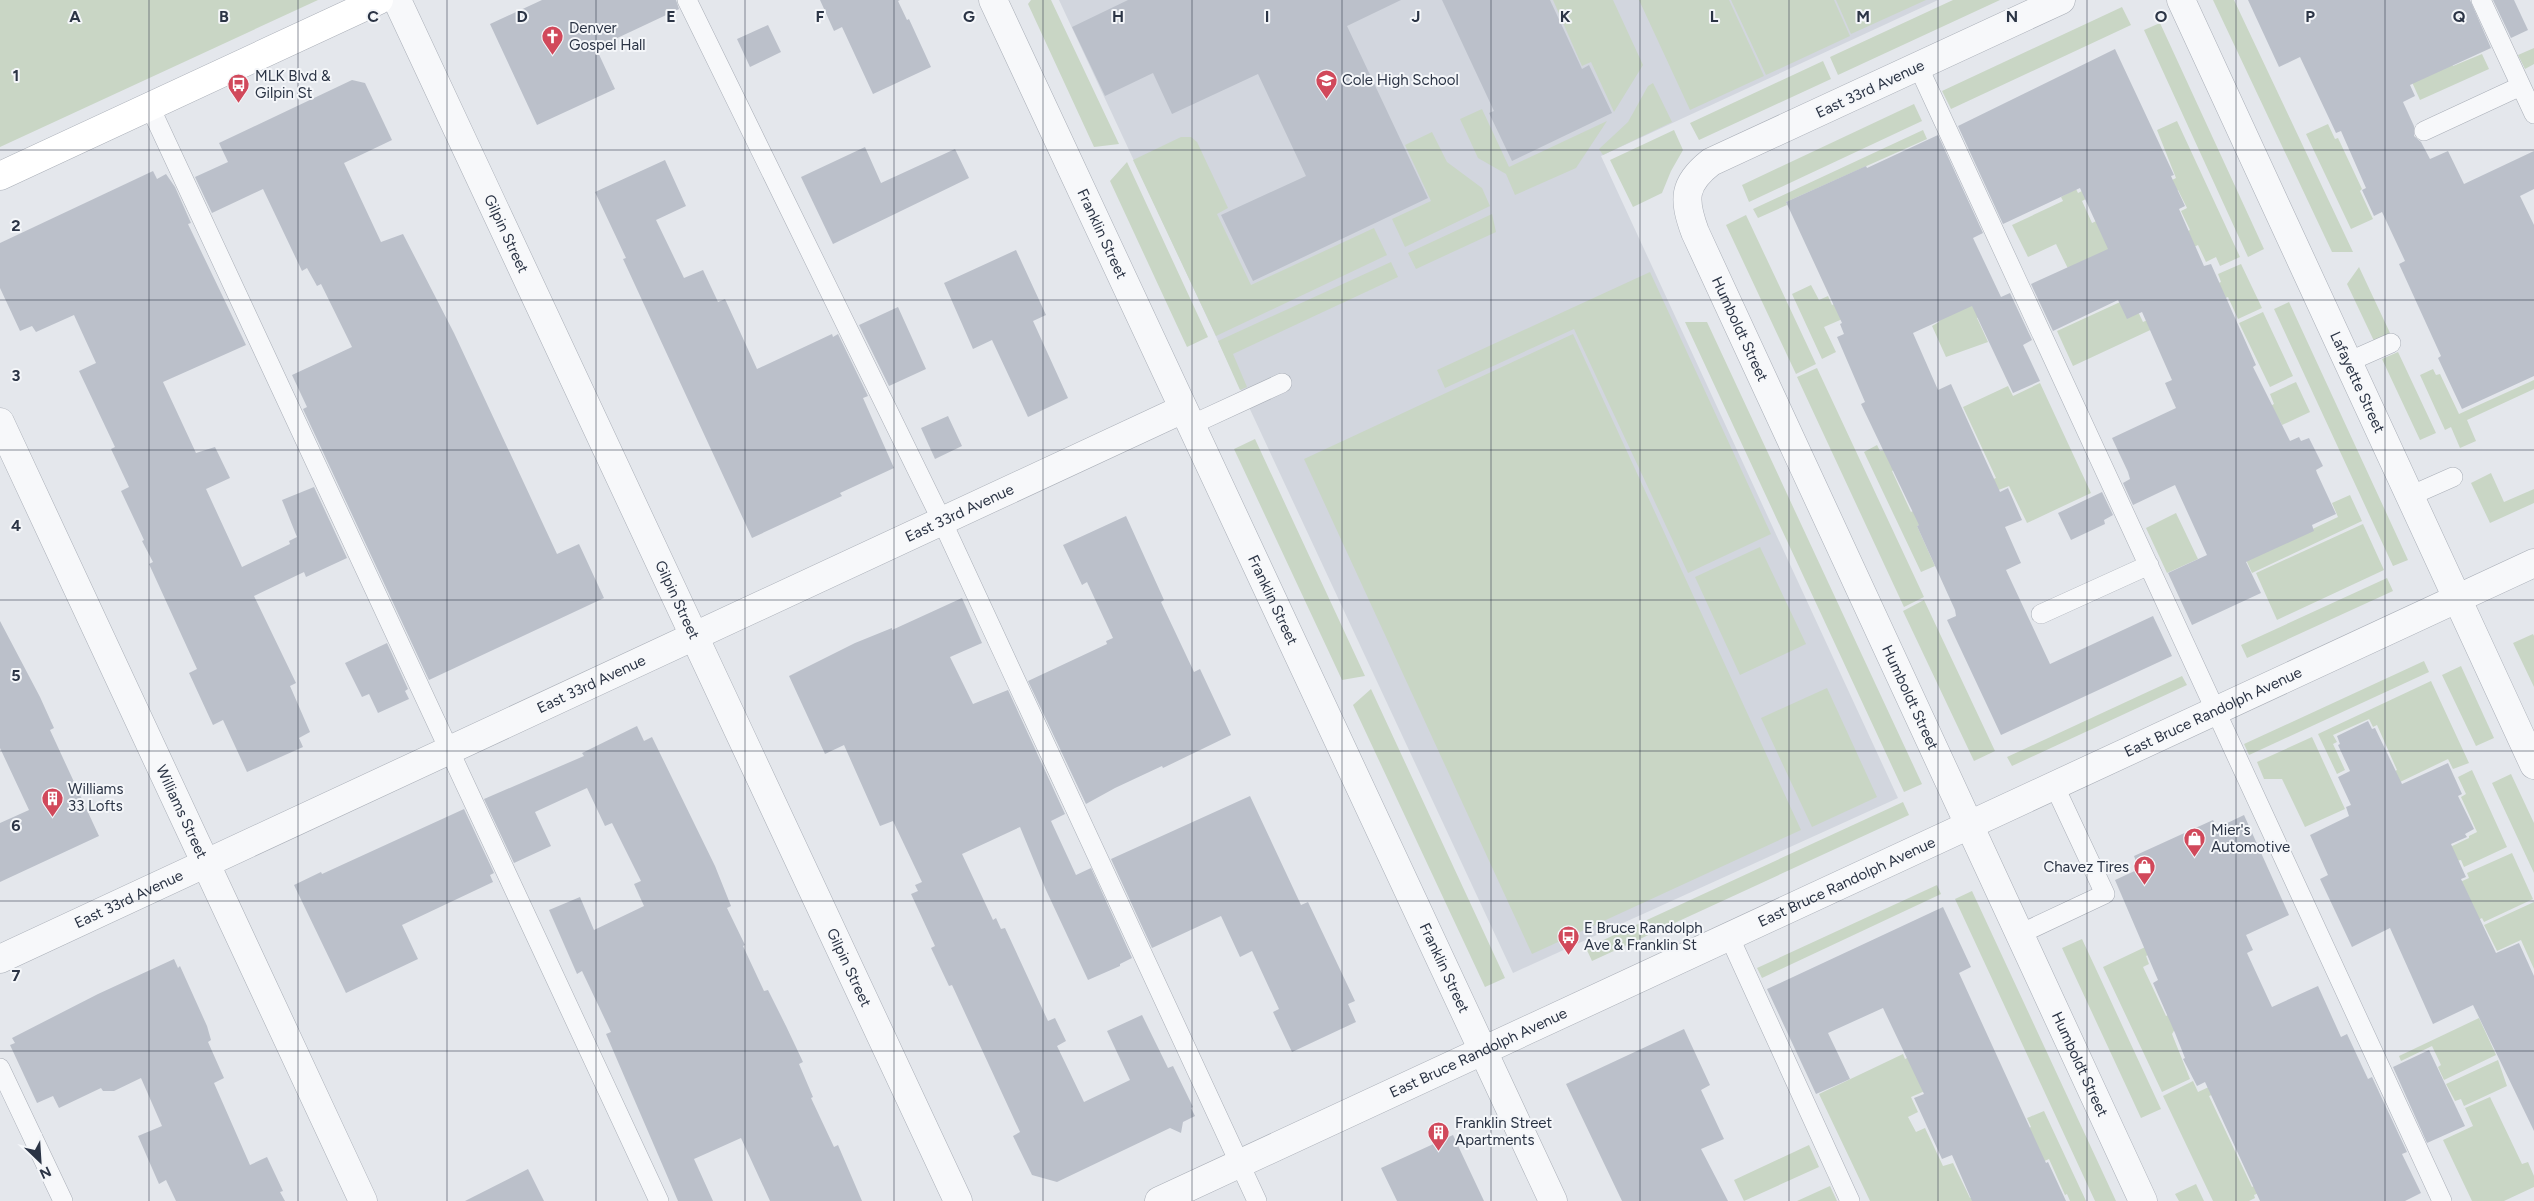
<svg xmlns="http://www.w3.org/2000/svg" width="2534" height="1201" font-family="Figtree,sans-serif">
  <rect width="100%" height="100%" fill="#e4e7ec"/>
  <path fill="#d2d6de" d="M1059,0H1938L1601,156L1898,798L1513,973Z"/>
  <path fill="#c9d6c5" d="M0,0H318L0,147Z
    M1031,0H1051L1119,144L1094,147L1028,4Z
    M1553,0H1613L1643,65L1614,112L1591,62L1582,66Z
    M1639,0H1729L1764,76L1690,110Z
    M1731,0H1834L1850,36L1766,75Z
    M1836,0H1926L1851,34Z
    M1953,0H2000L1838,75L1830,57Z
    M2213,0H2234L2353,252H2332Z
    M2122,7L2131,25L1951,109L1942,91Z
    M2160,23L2264,249L2248,257L2144,30Z
    M2440,38L2453,66L2482,54L2489,69L2420,100L2407,71Z
    M2534,48V64L2525,69L2518,55Z
    M1823,61L1831,79L1699,140L1690,123Z
    M1653,83L1672,122L1603,155L1599,149L1628,122L1648,86Z
    M1914,104L1922,121L1749,202L1742,185Z
    M1482,109L1509,167L1607,121L1576,168L1515,195L1506,174L1478,158L1460,119Z
    M2177,121L2240,257L2220,266L2216,257L2206,262L2198,245L2172,257L2124,260L2190,230L2181,211L2187,208L2178,190L2171,193L2166,183L2176,178L2157,130Z
    M2328,124L2335,139L2338,138L2362,189L2360,191L2373,219L2351,229L2306,134Z
    M1674,130L1683,150L1671,171L1662,193L1633,207L1610,160Z
    M1923,130L1927,139L1786,202L1787,205L1758,218L1753,209Z
    M1432,132L1447,162L1482,188L1490,206L1405,247L1392,219L1431,201L1405,145Z
    M1181,137H1191L1197,142L1228,208L1217,214L1251,285L1374,228L1387,255L1216,336L1133,160Z
    M1127,162L1208,337L1187,347L1110,181Z
    M2088,188L2092,196L2082,201L2092,223L2101,219L2120,271L2074,281L2056,244L2028,257L2012,225L2063,201L2061,197L2076,189L2078,193Z
    M1492,214L1496,232L1416,269L1408,253Z
    M1746,215L1816,364L1796,374L1726,225Z
    M1391,262L1398,277L1233,354L1247,387L1240,390L1218,341Z
    M2241,264L2262,308L2238,319L2228,297L2221,300L2214,285L2221,282L2218,274Z
    M2359,267L2390,333L2374,341L2347,284Z
    M1650,272L1771,534L1688,573L1574,329L1445,388L1437,370Z
    M1811,285L1819,300L1828,296L1832,305L1857,294L1854,314L1824,327L1836,352L1822,359L1792,294Z
    M2213,290L2217,299L2073,366L2057,331L2131,297L2143,322Z
    M1998,292L2004,305L1977,318L1988,342L1946,357L1932,326L1939,322V320Z
    M2289,302L2408,560L2393,566L2274,309Z
    M2263,312L2293,376L2270,387L2239,323Z
    M1685,322H1707L1922,784L1904,792Z
    M1573,334L1801,830L1532,954L1304,459Z
    M2398,352L2436,433L2420,440L2382,359Z
    M1817,368L1924,597L1904,607L1797,377Z
    M2433,369L2436,375L2440,374L2459,414L2534,380V389L2467,420L2476,441L2460,448L2451,427L2445,430L2420,375Z
    M2296,382L2310,412L2282,425L2280,421L2273,425L2265,409L2274,404L2270,394Z
    M2040,383L2091,493L2027,523L2009,486L1996,491L1991,480L1996,478L1963,407L2008,386L2013,396Z
    M1971,434L1892,471L1911,512L1932,502L1993,490L1917,526L1935,566L1921,572L1864,452L1877,445L1880,451Z
    M1255,439L1365,676L1342,680L1234,449Z
    M2491,473L2504,502L2534,489V503L2490,523L2471,483Z
    M2350,495L2362,521L2252,573L2228,520L2264,552L2338,517L2332,503Z
    M2176,513L2198,559L2167,573L2146,528Z
    M2363,524L2384,570L2277,620L2256,573Z
    M1760,547L1806,644L1740,675L1695,577Z
    M2387,578L2393,591L2247,658L2241,645Z
    M1924,600L1995,751L1974,761L1903,611Z
    M2533,634L2534,636V687L2513,643Z
    M2424,661L2429,672L2249,755L2244,744Z
    M2461,666L2494,738L2476,746L2442,675Z
    M2182,676L2187,685L2012,766L2007,757Z
    M2431,681L2469,763L2453,769L2448,759L2398,783L2393,772L2397,770L2377,725L2373,727L2369,719L2333,735L2337,742L2333,744L2345,770L2337,774L2318,734Z
    M1827,688L1877,797L1812,827L1761,718Z
    M1371,689L1505,978L1485,987L1353,705Z
    M2312,737L2345,809L2305,827L2282,779H2264L2257,762Z
    M2472,770L2507,847L2464,867L2461,860L2397,872L2469,838V836L2477,832L2461,797L2466,794L2458,777Z
    M2511,774L2534,823V873L2492,783Z
    M1903,802L1909,815L1592,961L1586,948Z
    M2512,853L2533,899L2484,922L2482,918L2419,948L2460,882L2469,878L2467,873Z
    M1937,885L1941,894L1762,978L1757,968Z
    M1972,891L2116,1201H2095L1955,899Z
    M2534,902V969L2521,940L2497,951L2484,925Z
    M2082,939L2161,1109L2141,1118L2062,948Z
    M2160,940L2163,948L2146,956L2149,964L2143,967L2166,1016L2173,1013L2178,1024L2172,1034L2190,1079L2162,1092L2103,967Z
    M2479,1018L2496,1055L2444,1080L2438,1067L2441,1065L2432,1046L2401,1061L2399,1056Z
    M1903,1054L1905,1059L1909,1057L1925,1091L1911,1097L1918,1112L1908,1117L1916,1132L1925,1128L1943,1166L1953,1163L1970,1198L1975,1196L1977,1201H1870L1819,1094Z
    M2498,1060L2507,1086L2464,1106L2461,1099L2455,1101L2446,1084Z
    M2193,1081L2198,1092L2211,1086L2214,1094L2209,1096L2252,1187L2258,1184L2261,1192L2254,1195L2255,1198L2249,1201H2213L2163,1096Z
    M2490,1097L2522,1164L2528,1162L2534,1176V1187L2504,1201H2472L2443,1140L2473,1126L2465,1108Z
    M2044,1111L2086,1201H2070L2067,1194L2065,1195L2049,1159L2040,1163L2025,1130L2031,1127L2027,1118Z
    M1809,1145L1819,1167L1744,1201L1734,1180Z
    M2196,1184L2204,1201H2179L2175,1194Z
    M1830,1186L1837,1201H1797Z"/>
  <path fill="#bbc0ca" d="M542,0H676L679,9L596,48L615,89L537,125L490,24Z
    M820,0H900L898,1L907,20L909,19L931,67L873,94L842,27L834,31Z
    M1128,0H1401L1347,26L1428,198L1253,281L1221,215L1306,176L1258,74L1172,114L1153,73L1105,96L1072,27Z
    M1442,0H1550L1582,69L1589,65L1612,113L1512,161L1489,113L1494,111Z
    M2248,0H2470L2491,48L2410,85L2415,96L2403,102L2414,126V136L2421,142L2430,159L2448,151L2464,184L2534,151V189L2520,196L2534,225V376L2462,409L2438,358L2441,356L2399,264L2405,261L2382,212L2374,216L2362,190L2366,188L2341,131L2336,133L2300,57L2279,67Z
    M2493,0H2514L2528,30L2511,38Z
    M768,25L781,52L750,67L737,39Z
    M2115,49L2174,175L2171,176L2185,206L2179,209L2204,266L2211,264L2256,365L2253,367L2290,441L2299,437L2301,441L2309,438L2323,466L2316,470L2317,473L2336,514L2312,525L2314,531L2246,562L2261,593L2192,625L2168,573L2207,555L2175,485L2133,505L2123,483L2130,479L2128,472L2112,438L2176,408L2165,383L2172,380L2142,312L2127,319L2118,300L2053,331L2031,284L2108,249L2080,188L2003,224L1958,126Z
    M352,80L365,83L392,140L344,163L381,242L403,234L454,333L557,554L579,544L604,598L429,680L303,409L307,407L292,375L352,347L321,284L317,286L307,268L302,271L263,189L212,213L195,177L228,162L219,143Z
    M1938,135L1983,233L1973,238L2001,297L2010,293L2032,340L2023,345L2040,381L2013,393L1972,306L1913,333L1938,390L1951,384L2000,492L2008,488L2022,520L2005,527L2021,563L2006,570L2050,664L2153,616L2172,656L2001,735L1947,620L1956,616L1955,610L1917,526L1919,525L1861,404L1865,402L1837,337L1844,334L1840,324L1842,323L1786,202L1866,166L1867,168Z
    M865,147L881,183L955,149L969,178L833,244L801,177Z
    M665,160L686,206L656,220L684,278L703,270L718,302L725,299L757,369L832,334L833,337L838,334L868,396L863,398L894,468L840,493L842,496L752,538L623,259L626,258L595,192Z
    M153,171L157,179L166,174L175,187L191,223L188,224L246,345L163,382L196,453L215,447L230,478L206,489L242,567L290,544L289,541L297,537L282,500L314,487L347,558L306,577L304,572L254,596L296,683L290,686L310,732L299,738L303,747L247,772L223,720L213,725L189,673L197,669L149,564L153,562L142,541L144,540L121,491L129,487L111,449L115,447L79,371L96,363L74,315L36,332L32,326L20,331L0,288V243Z
    M1016,250L1046,315L1033,321L1068,398L1028,417L992,340L973,349L944,283Z
    M898,307L926,369L889,386L859,325Z
    M948,416L962,446L935,459L921,428Z
    M2102,492L2113,515L2104,520L2105,524L2071,540L2058,513Z
    M1126,516L1164,600L1161,602L1194,672L1200,669L1231,735L1163,768L1162,766L1115,788L1086,804L1028,681L1107,644L1106,641L1113,638L1087,582L1082,585L1063,545Z
    M962,598L982,643L950,657L973,704L1008,690L1065,814L1051,821L1076,875L1091,868L1132,958L1120,964V966L1088,980L1046,890L1020,827L962,854L993,920L996,918L1001,929L1005,928L1048,1021L1055,1018L1066,1041L1057,1046L1084,1102L1130,1080L1107,1031L1142,1015L1168,1068L1173,1066L1193,1107L1191,1108L1195,1116L1183,1122L1181,1133L1170,1128L1057,1182L1032,1175L1013,1136L1020,1132L952,985L949,986L931,948L935,946L911,894L918,891L915,885L922,882L893,821L880,826L844,745L825,754L789,676L855,643L892,628V630Z
    M0,621L40,697L54,728L50,730L99,836L0,882V823L29,810L0,748Z
    M387,643L408,689L405,691L409,699L378,713L369,694L362,697L345,663Z
    M2368,721L2372,729L2375,728L2402,784L2448,763L2462,794L2458,796L2474,829L2465,834L2467,837L2451,844L2466,877L2461,879L2496,953L2519,943L2534,976V1131L2473,1005L2433,1024L2390,928L2352,947L2320,879L2328,875L2310,835L2349,816L2346,807L2351,805L2338,777L2350,771L2338,745L2340,744L2337,736Z
    M637,726L644,741L652,737L715,866L731,906L727,908L745,945L743,946L764,991L768,990L786,1026L803,1062L799,1064L813,1097L811,1098L834,1147L838,1145L862,1201H770L741,1138L694,1159L713,1201H678L606,1034L611,1032L582,971L577,974L549,910L580,897L594,930L644,906L634,884L641,881L612,823L605,826L587,788L535,812L551,846L514,863L484,799L584,756L582,753Z
    M1250,796L1301,905L1308,902L1355,1001L1348,1004L1356,1022L1292,1052L1273,1012L1279,1009L1253,953L1252,951L1240,957L1221,916L1152,948L1111,859Z
    M464,809L494,873L490,875L493,882L402,925L418,959L346,993L294,885L321,872L322,874Z
    M2244,815L2289,915L2246,935L2253,950L2247,953L2272,1007L2318,986L2341,1037L2347,1034L2368,1079L2372,1077L2407,1152L2402,1154L2421,1193L2405,1201H2260L2205,1082L2197,1086L2183,1059L2185,1058L2175,1033L2153,983L2158,980L2115,880L2139,869L2134,856L2213,820L2217,828Z
    M1943,907L1971,967L1959,973L2046,1163L2048,1162L2066,1201H1972L1952,1155L1942,1159L1914,1098L1924,1094L1883,1008L1828,1033L1850,1079L1816,1094L1767,989Z
    M174,959L178,968L180,966L207,1026L211,1040L208,1042L224,1078L214,1083L250,1165L267,1157L283,1191L280,1192L285,1201H176L166,1180L159,1184L138,1136L162,1126L141,1078L114,1091H103L101,1088L59,1108L53,1096L37,1103L10,1045L15,1043L12,1038L98,994Z
    M1684,1029L1710,1085L1701,1090L1724,1139L1701,1149L1728,1201H1622L1566,1084Z
    M2429,1050L2465,1126L2427,1143L2393,1067Z
    M1453,1135L1484,1201H1397L1381,1168Z
    M528,1169L544,1201H465Z"/>
  <g fill="none" stroke-linecap="round" stroke-linejoin="round">
    <defs>
      <path id="service" d="M687,0L942,521L1257,1201
        M2481,0L2534,114
        M1918,66L2442,1201
        M150,107L659,1201
        M2424,131L2521,86
        M2348,362L2391,343
        M1191,425L1282,383
        M2410,496L2453,477
        M2041,614L2149,565
        M2020,934L2105,894L2054,785
        M1729,936L1850,1201
        M0,1068L63,1201"/>
      <g id="minor">
        <path id="s1" d="M397,0L958,1201"/>
        <path id="s2" d="M2061,0L1711,162C1683,184 1683,199 1695,232L2143,1201"/>
        <path id="s3" d="M2181,0L2534,765"/>
        <path id="s4" d="M0,959L1183,409"/>
      </g>
      <g id="tertiary">
        <path id="s5" d="M993,0L1553,1201"/>
        <path id="s6" d="M0,422L363,1201"/>
        <path id="s7" d="M1159,1201L2534,563"/>
      </g>
      <path id="secondary" d="M0,176L379,0"/>
    </defs>
    <use href="#service" stroke="#a9aeb7" stroke-width="20"/>
    <use href="#minor" stroke="#a9aeb7" stroke-width="29"/>
    <use href="#tertiary" stroke="#a9aeb7" stroke-width="29"/>
    <use href="#secondary" stroke="#a9aeb7" stroke-width="29"/>
    <use href="#service" stroke="#f7f8fa" stroke-width="19"/>
    <use href="#minor" stroke="#f7f8fa" stroke-width="28"/>
    <use href="#tertiary" stroke="#f7f8fa" stroke-width="28"/>
    <use href="#secondary" stroke="#fff" stroke-width="28"/>
  </g>
  <path fill="none" stroke="#2b3445" stroke-width="1" stroke-opacity="0.55" d="M149,0V1201M298,0V1201M447,0V1201M596,0V1201M745,0V1201M894,0V1201M1043,0V1201M1192,0V1201M1342,0V1201M1491,0V1201M1640,0V1201M1789,0V1201M1938,0V1201M2087,0V1201M2236,0V1201M2385,0V1201M0,150H2534M0,300H2534M0,450H2534M0,600H2534M0,751H2534M0,901H2534M0,1051H2534"/>
  <defs>
    <symbol id="church-pin" viewBox="-11 -11 22 30"><path d="M0 17L-7.5 6A9.5 9.5 0 1 1 7.5 6Z" fill="#d1495b" stroke="#f4f6f9"/><path d="M-1.2-6h2.4v3.5h3.3v2.4h-3.3V6h-2.4V-.1h-3.3v-2.4h3.3Z" fill="#fff"/></symbol>
    <symbol id="school-pin" viewBox="-11 -11 22 30"><path d="M0 17L-7.5 6A9.5 9.5 0 1 1 7.5 6Z" fill="#d1495b" stroke="#f4f6f9"/><path d="M0-5L7-2L0 1L-7-2ZM-4 1L0 2.5L4 1V4Q0 6-4 4Z" fill="#fff"/></symbol>
    <symbol id="bus-pin" viewBox="-11 -11 22 30"><path d="M0 17L-7.5 6A9.5 9.5 0 1 1 7.5 6Z" fill="#d1495b" stroke="#f4f6f9"/><path d="M-5-6H5V4H4V6H2V4H-2V6H-4V4H-5ZM-3.5-4V0h7V-4ZM-3.5 1.2v1.5H-2V1.2ZM2 1.2v1.5H3.5V1.2Z" fill="#fff"/></symbol>
    <symbol id="building-pin" viewBox="-11 -11 22 30"><path d="M0 17L-7.5 6A9.5 9.5 0 1 1 7.5 6Z" fill="#d1495b" stroke="#f4f6f9"/><path d="M-4-6H4V6H1V3H-1V6H-4ZM-2.5-4.3h1.7v1.8h-1.7ZM.8-4.3h1.7v1.8H.8ZM-2.5-1h1.7V.8h-1.7ZM.8-1h1.7V.8H.8Z" fill="#fff"/></symbol>
    <symbol id="shop-pin" viewBox="-11 -11 22 30"><path d="M0 17L-7.5 6A9.5 9.5 0 1 1 7.5 6Z" fill="#d1495b" stroke="#f4f6f9"/><path d="M-5-2.5h2.3a2.7 3.5 0 0 1 5.4 0H5L5.5 6h-11ZM-1.5-2.5h3a1.5 2.3 0 0 0-3 0Z" fill="#fff"/></symbol>
  </defs>
  <g fill-rule="evenodd">
    <use href="#church-pin" x="540" y="24" width="25" height="34"/>
    <use href="#school-pin" x="1314" y="68" width="25" height="34"/>
    <use href="#bus-pin" x="226" y="72" width="25" height="34"/>
    <use href="#building-pin" x="40" y="786" width="25" height="34"/>
    <use href="#shop-pin" x="2182" y="826" width="25" height="34"/>
    <use href="#shop-pin" x="2132" y="854" width="25" height="34"/>
    <use href="#bus-pin" x="1556" y="924" width="25" height="34"/>
    <use href="#building-pin" x="1426" y="1120" width="25" height="34"/>
  </g>
  <g text-anchor="middle" stroke-width="4" stroke-linejoin="round" paint-order="stroke">
    <g font-size="15" fill="#2b3445" stroke="#f4f6f9" text-anchor="start">
      <text x="569" y="33">Denver<tspan x="569" dy="17">Gospel Hall</tspan></text>
      <text x="255" y="81">MLK Blvd &amp;<tspan x="255" dy="17">Gilpin St</tspan></text>
      <text x="1342" y="85">Cole High School</text>
      <text x="68" y="794">Williams<tspan x="68" dy="17">33 Lofts</tspan></text>
      <text x="2211" y="835">Mier's<tspan x="2211" dy="17">Automotive</tspan></text>
      <text x="2129" y="872" text-anchor="end">Chavez Tires</text>
      <text x="1584" y="933">E Bruce Randolph<tspan x="1584" dy="17">Ave &amp; Franklin St</tspan></text>
      <text x="1455" y="1128">Franklin Street<tspan x="1455" dy="17">Apartments</tspan></text>
    </g>
    <g font-size="15" fill="#2b3445" stroke="#f4f6f9">
      <text transform="translate(1870 89) rotate(-25)" y="5">East 33rd Avenue</text>
      <text dy="5" stroke="none"><textPath href="#s1" startOffset="258">Gilpin Street</textPath></text>
      <text dy="5" stroke="none"><textPath href="#s5" startOffset="258">Franklin Street</textPath></text>
      <text dy="5" stroke="none"><textPath href="#s2" startOffset="572">Humboldt Street</textPath></text>
      <text dy="5" stroke="none"><textPath href="#s3" startOffset="421">Lafayette Street</textPath></text>
      <text dy="5" stroke="none"><textPath href="#s4" startOffset="1058">East 33rd Avenue</textPath></text>
      <text dy="5" stroke="none"><textPath href="#s1" startOffset="662">Gilpin Street</textPath></text>
      <text dy="5" stroke="none"><textPath href="#s5" startOffset="662">Franklin Street</textPath></text>
      <text dy="5" stroke="none"><textPath href="#s4" startOffset="652">East 33rd Avenue</textPath></text>
      <text dy="5" stroke="none"><textPath href="#s2" startOffset="978">Humboldt Street</textPath></text>
      <text dy="5" stroke="none"><textPath href="#s7" startOffset="1162">East Bruce Randolph Avenue</textPath></text>
      <text dy="5" stroke="none"><textPath href="#s6" startOffset="430">Williams Street</textPath></text>
      <text dy="5" stroke="none"><textPath href="#s7" startOffset="758">East Bruce Randolph Avenue</textPath></text>
      <text dy="5" stroke="none"><textPath href="#s4" startOffset="142">East 33rd Avenue</textPath></text>
      <text dy="5" stroke="none"><textPath href="#s5" startOffset="1068">Franklin Street</textPath></text>
      <text dy="5" stroke="none"><textPath href="#s1" startOffset="1068">Gilpin Street</textPath></text>
      <text dy="5" stroke="none"><textPath href="#s7" startOffset="352">East Bruce Randolph Avenue</textPath></text>
      <text dy="5" stroke="none"><textPath href="#s2" startOffset="1382">Humboldt Street</textPath></text>
    </g>
  </g>
  <g font-size="16" text-anchor="middle" font-weight="bold" fill="#2b3445" stroke="#f4f6f9" stroke-width="4" stroke-linejoin="round" paint-order="stroke">
    <text x="75" y="22">A</text>
    <text x="224" y="22">B</text>
    <text x="373" y="22">C</text>
    <text x="522" y="22">D</text>
    <text x="671" y="22">E</text>
    <text x="820" y="22">F</text>
    <text x="969" y="22">G</text>
    <text x="1118" y="22">H</text>
    <text x="1267" y="22">I</text>
    <text x="1416" y="22">J</text>
    <text x="1565" y="22">K</text>
    <text x="1714" y="22">L</text>
    <text x="1863" y="22">M</text>
    <text x="2012" y="22">N</text>
    <text x="2161" y="22">O</text>
    <text x="2310" y="22">P</text>
    <text x="2459" y="22">Q</text>
    <text x="16" y="81">1</text>
    <text x="16" y="231">2</text>
    <text x="16" y="381">3</text>
    <text x="16" y="531">4</text>
    <text x="16" y="681">5</text>
    <text x="16" y="831">6</text>
    <text x="16" y="981">7</text>
  </g>
  <g transform="translate(40 1161) rotate(155)" stroke="#f4f6f9" stroke-width="4" paint-order="stroke">
  <path d="M0-4L9 19L0 12L-9 19Z" fill="#2b3445"/>
  <text y="-8" font-size="14" font-weight="bold" text-anchor="middle" fill="#2b3445">N</text>
  </g>
</svg>
